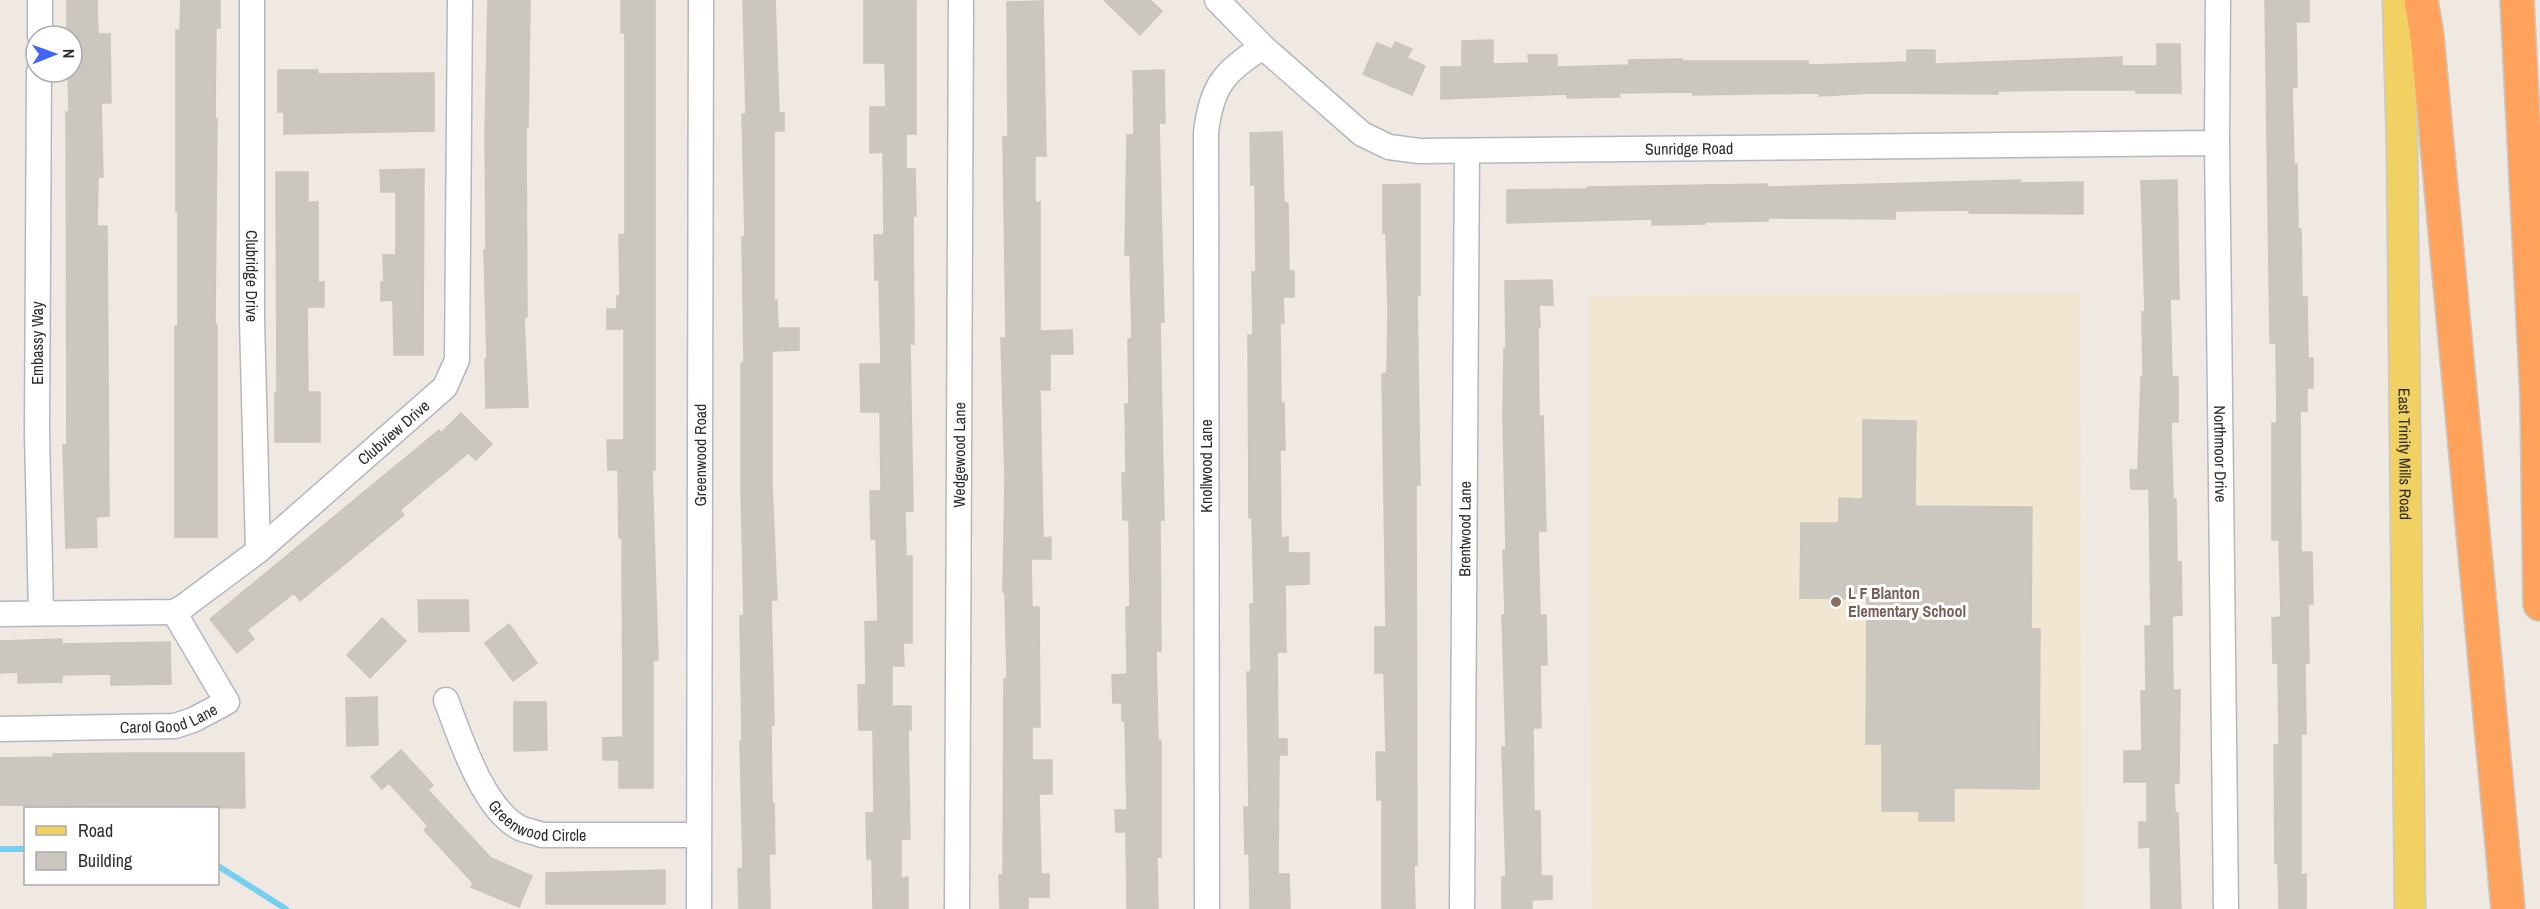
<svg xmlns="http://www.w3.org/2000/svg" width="2540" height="909" font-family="'Archivo Narrow',sans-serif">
  <rect width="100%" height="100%" fill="#efe9e1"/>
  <path fill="#f0e6d1" d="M2080,293L2082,909H1591L1589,295Z"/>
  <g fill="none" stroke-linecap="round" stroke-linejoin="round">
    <path stroke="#75cff0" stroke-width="6" d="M0,849H26
      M218,866L286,909"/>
  </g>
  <path fill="#cbc7bf" stroke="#cbc5ba" stroke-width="1.5" d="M67,0H97L98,34H110L111,103H101L103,177H98L97,226H107L109,516L96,517L97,547L66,548L63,445H67L66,112H69L68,72H72V36H67Z
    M181,0H220V28H216L215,119H217L215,325H217V537H175V326H178V212H176V30H180Z
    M488,0H530L528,127H526L527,317H524L528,407L486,408L485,359H487L484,250H486L485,133Z
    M621,0H655V470H652L658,660H653V788H619V760H603V738L623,737L622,538H619L618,470H608L607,440H624V329H607V309H617V296H620L619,235L625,234V33H621Z
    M743,0H775L779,113H784V131H774V300H777L778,328H799V350L772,351V487L777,600H771L774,725L771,726L772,803H774L775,854H769L770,909H739L738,869L743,868L740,741H742L740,616L744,615L741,488V363H744L742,237H745L742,114H746Z
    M864,0L916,1V134H906V169H915L916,216H913L914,344H910L913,511H905L906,556H912V643H903L904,666H892V706H911V730H908L910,839H901V878L908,877V909H873L872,859H867L866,813H874L873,730H859L858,685H866L865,622L878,621L876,539H871L870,491H881L880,412H861L860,364H881L879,280H875L874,235H884L883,152L870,153V107H886L885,63H864Z
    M1104,0H1150L1162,11L1140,35Z
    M2265,0H2309V22H2296L2297,87H2292L2294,164H2297L2298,229H2301L2302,297H2307L2308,358H2313V388H2307V411H2300L2301,552H2312L2313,604H2308L2309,663H2305L2306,734H2301V875L2306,874V909H2279L2278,863H2275L2274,745H2279L2278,663H2273L2272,618L2281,617L2279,540H2272V423H2277L2276,343H2270Z
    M1043,1L1046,156H1035V203L1040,202V331L1072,330L1073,354H1050V390H1040L1043,538L1051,537V559H1031L1032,607H1039L1040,727H1032V760H1052V794H1039L1041,874H1049V897H1028V909H1000L999,875H1003L1004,679H1007L1005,592H1003L1005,478L1001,338H1006L1003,137H1008L1007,2Z
    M1493,40V64L1529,63L1528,55H1557V67L1629,65V60L1682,59V61H1808V65L1882,63L1907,62V50H1935V64L2122,57V66H2157V44H2180L2181,93H2136V90H2071L1998,91V94L1872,93L1819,96V93L1693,95V92L1619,93L1620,97L1567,98V94L1441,99V67H1462V41Z
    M1395,42L1412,49L1407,58L1425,66L1412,95L1363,74L1377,43L1392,49Z
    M278,70H318V74L434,73V131L284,134V112H278Z
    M1164,70L1165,123H1159L1164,322H1160L1164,520H1160L1161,651H1156L1158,741H1161V857H1157L1158,909H1127L1126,832H1116L1115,810H1127L1125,721H1122V703H1113L1112,675L1127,674L1126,607H1130L1129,520H1123L1122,473H1126L1125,404H1129L1128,339H1132L1130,255H1125L1127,135H1134L1133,71Z
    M1282,132L1284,203H1288L1289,271H1294V297H1283L1284,323H1280L1281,403H1284L1285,450H1280L1281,538L1288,537V553H1309V584L1285,585L1286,652H1277L1278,739H1287V755H1279L1278,874H1289L1290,909H1250L1249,854H1245L1244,807H1249L1247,672H1251L1250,604H1254L1252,518H1249L1248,335H1253L1252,272H1256L1255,185H1251L1250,133Z
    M424,169L423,355H394L393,300L381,301V282H384L383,255H396V192H381L380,170Z
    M276,172H308V202H318V282H324V307H307L308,392H320V442H275V393H277Z
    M2020,180V183L2083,182V214L1969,213V210L1895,211V219L1768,218V221L1705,222V224L1652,225V219L1507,223V190L1587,189V187L1767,184V187Z
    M2177,180L2179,299H2170L2172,377H2178V422H2171L2173,499H2176L2177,562H2181L2182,615L2172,616L2173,690H2180L2179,783H2174L2175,813H2178L2181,909H2151L2150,847L2139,848V822H2147V782H2124V751H2142L2141,691H2146L2145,626H2151L2149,489H2131L2130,470H2138L2141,377H2143L2142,312H2145L2141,181Z
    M1420,184V295H1417L1420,485H1416L1417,865H1414L1415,909H1382V800H1377L1376,752H1386L1384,673H1375V627H1386L1382,374L1387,373L1388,311L1386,233H1383V185Z
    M1552,280L1553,305H1539L1540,327H1538L1539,416H1543L1546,531H1538L1540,615H1546L1547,665H1540L1541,728H1533L1534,811H1540L1541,876H1552V899L1532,900V909H1502V877H1506L1502,747H1506L1502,615H1505L1503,550H1506L1503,417L1504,349H1506L1505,281Z
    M461,413L492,444L476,460L468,453L400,510L404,515L300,601L294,593L247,630L254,639L237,653L210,619L439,430L441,433Z
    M1863,420L1916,421L1915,506L2032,507L2031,629H2040L2039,789L1954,788V821H1919V811H1882V744H1866L1867,599L1800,598L1801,523H1839V498L1863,499Z
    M418,600H468L469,631L419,632Z
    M382,618L406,641L370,678L347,655Z
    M509,624L537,663L513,681L485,643Z
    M62,639V644L170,642L171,684L111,685V674L62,675V682L18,683V672L0,673V641Z
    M377,697L378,745L347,746L346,698Z
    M514,702H546L547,750L514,751Z
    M401,750L433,785L428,790L491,858L532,876L519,907L471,887L473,883L424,830L428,826L389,783L382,789L371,777Z
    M135,753H244L245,808L0,805V758L54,757L53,754Z
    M665,870V904H546V873Z"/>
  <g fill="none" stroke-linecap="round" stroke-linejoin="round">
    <defs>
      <g id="minor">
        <path id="s1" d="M252,0V320L258,551"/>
        <path id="s2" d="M1217,0L1263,47L1362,134L1389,147L1419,151L2217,143"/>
        <path id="s3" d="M2218,0L2217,143L2226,909"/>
        <path d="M40,36V0"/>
        <path d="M39,72L37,433L41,613"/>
        <path id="s4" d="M0,614L174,612L183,607L258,551L445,387L457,360L460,0"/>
        <path id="s5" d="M446,700C460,737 483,809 520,828C526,831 535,832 542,835H697"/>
        <path id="s6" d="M0,729L175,726L193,720L227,702L174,612"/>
        <path id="s7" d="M699,909L701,0"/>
        <path id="s8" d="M957,909L961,0"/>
        <path d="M1207,909L1206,133C1211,87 1224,71 1263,47"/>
        <path id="s9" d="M1462,909L1467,151"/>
      </g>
      <g id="major">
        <path id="s10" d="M2398,0L2402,147L2410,909"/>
      </g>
      <path id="highway" d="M2421,0L2427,36L2508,909
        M2517,0L2537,397L2540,604"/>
    </defs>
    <use href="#minor" stroke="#b4b7c1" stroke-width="27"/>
    <use href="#major" stroke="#c9c9c9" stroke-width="33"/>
    <use href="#highway" stroke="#c9c9c9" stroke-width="36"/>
    <use href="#minor" stroke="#fff" stroke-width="24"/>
    <use href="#major" stroke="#f2d163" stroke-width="30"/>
    <use href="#highway" stroke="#ffa35c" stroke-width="33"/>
  </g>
  <circle fill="#8d6e63" stroke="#fff" stroke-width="2" cx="1836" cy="602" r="6"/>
  <g text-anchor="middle" stroke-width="6" stroke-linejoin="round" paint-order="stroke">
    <g font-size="16" fill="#2e2e2e" stroke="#fff">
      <text dy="6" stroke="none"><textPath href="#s2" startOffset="528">Sunridge Road</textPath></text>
      <text dy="6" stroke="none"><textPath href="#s1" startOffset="276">Clubridge Drive</textPath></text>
      <text transform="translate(37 343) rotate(-90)" y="6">Embassy Way</text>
      <text dy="6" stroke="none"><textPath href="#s4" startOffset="458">Clubview Drive</textPath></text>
      <text dy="6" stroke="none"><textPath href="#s10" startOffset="454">East Trinity Mills Road</textPath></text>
      <text dy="6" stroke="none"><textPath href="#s7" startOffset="454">Greenwood Road</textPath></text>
      <text dy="6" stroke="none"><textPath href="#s8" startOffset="454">Wedgewood Lane</textPath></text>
      <text dy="6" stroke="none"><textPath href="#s3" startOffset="454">Northmoor Drive</textPath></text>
      <text transform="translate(1206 466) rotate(-90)" y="6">Knollwood Lane</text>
      <text dy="6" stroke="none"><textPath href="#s9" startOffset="380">Brentwood Lane</textPath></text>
      <text dy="6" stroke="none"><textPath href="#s6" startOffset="170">Carol Good Lane</textPath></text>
      <text dy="6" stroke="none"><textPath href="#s5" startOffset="165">Greenwood Circle</textPath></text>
    </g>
    <g font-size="16" font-weight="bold" fill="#785e54" stroke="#fff" text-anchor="start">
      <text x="1848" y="599">L F Blanton<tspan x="1848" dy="18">Elementary School</tspan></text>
    </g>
  </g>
  <rect x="24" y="807" width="195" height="78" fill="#ffffff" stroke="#ababab" stroke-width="1.5"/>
  <rect x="36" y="826" width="30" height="9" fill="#f2d163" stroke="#ababab" stroke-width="1.5"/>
  <text x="78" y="837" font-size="18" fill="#2e2e2e">Road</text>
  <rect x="36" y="852" width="30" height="18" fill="#cbc7bf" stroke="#ababab" stroke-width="1.5"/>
  <text x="78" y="867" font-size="18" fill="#2e2e2e">Building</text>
  <g transform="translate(54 54) rotate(89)"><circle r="28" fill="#ffffff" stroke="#ababab" stroke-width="1.5"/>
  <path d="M0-4.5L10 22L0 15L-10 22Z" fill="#4264fb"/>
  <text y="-9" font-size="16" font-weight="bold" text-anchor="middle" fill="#2e2e2e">N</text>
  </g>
</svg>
